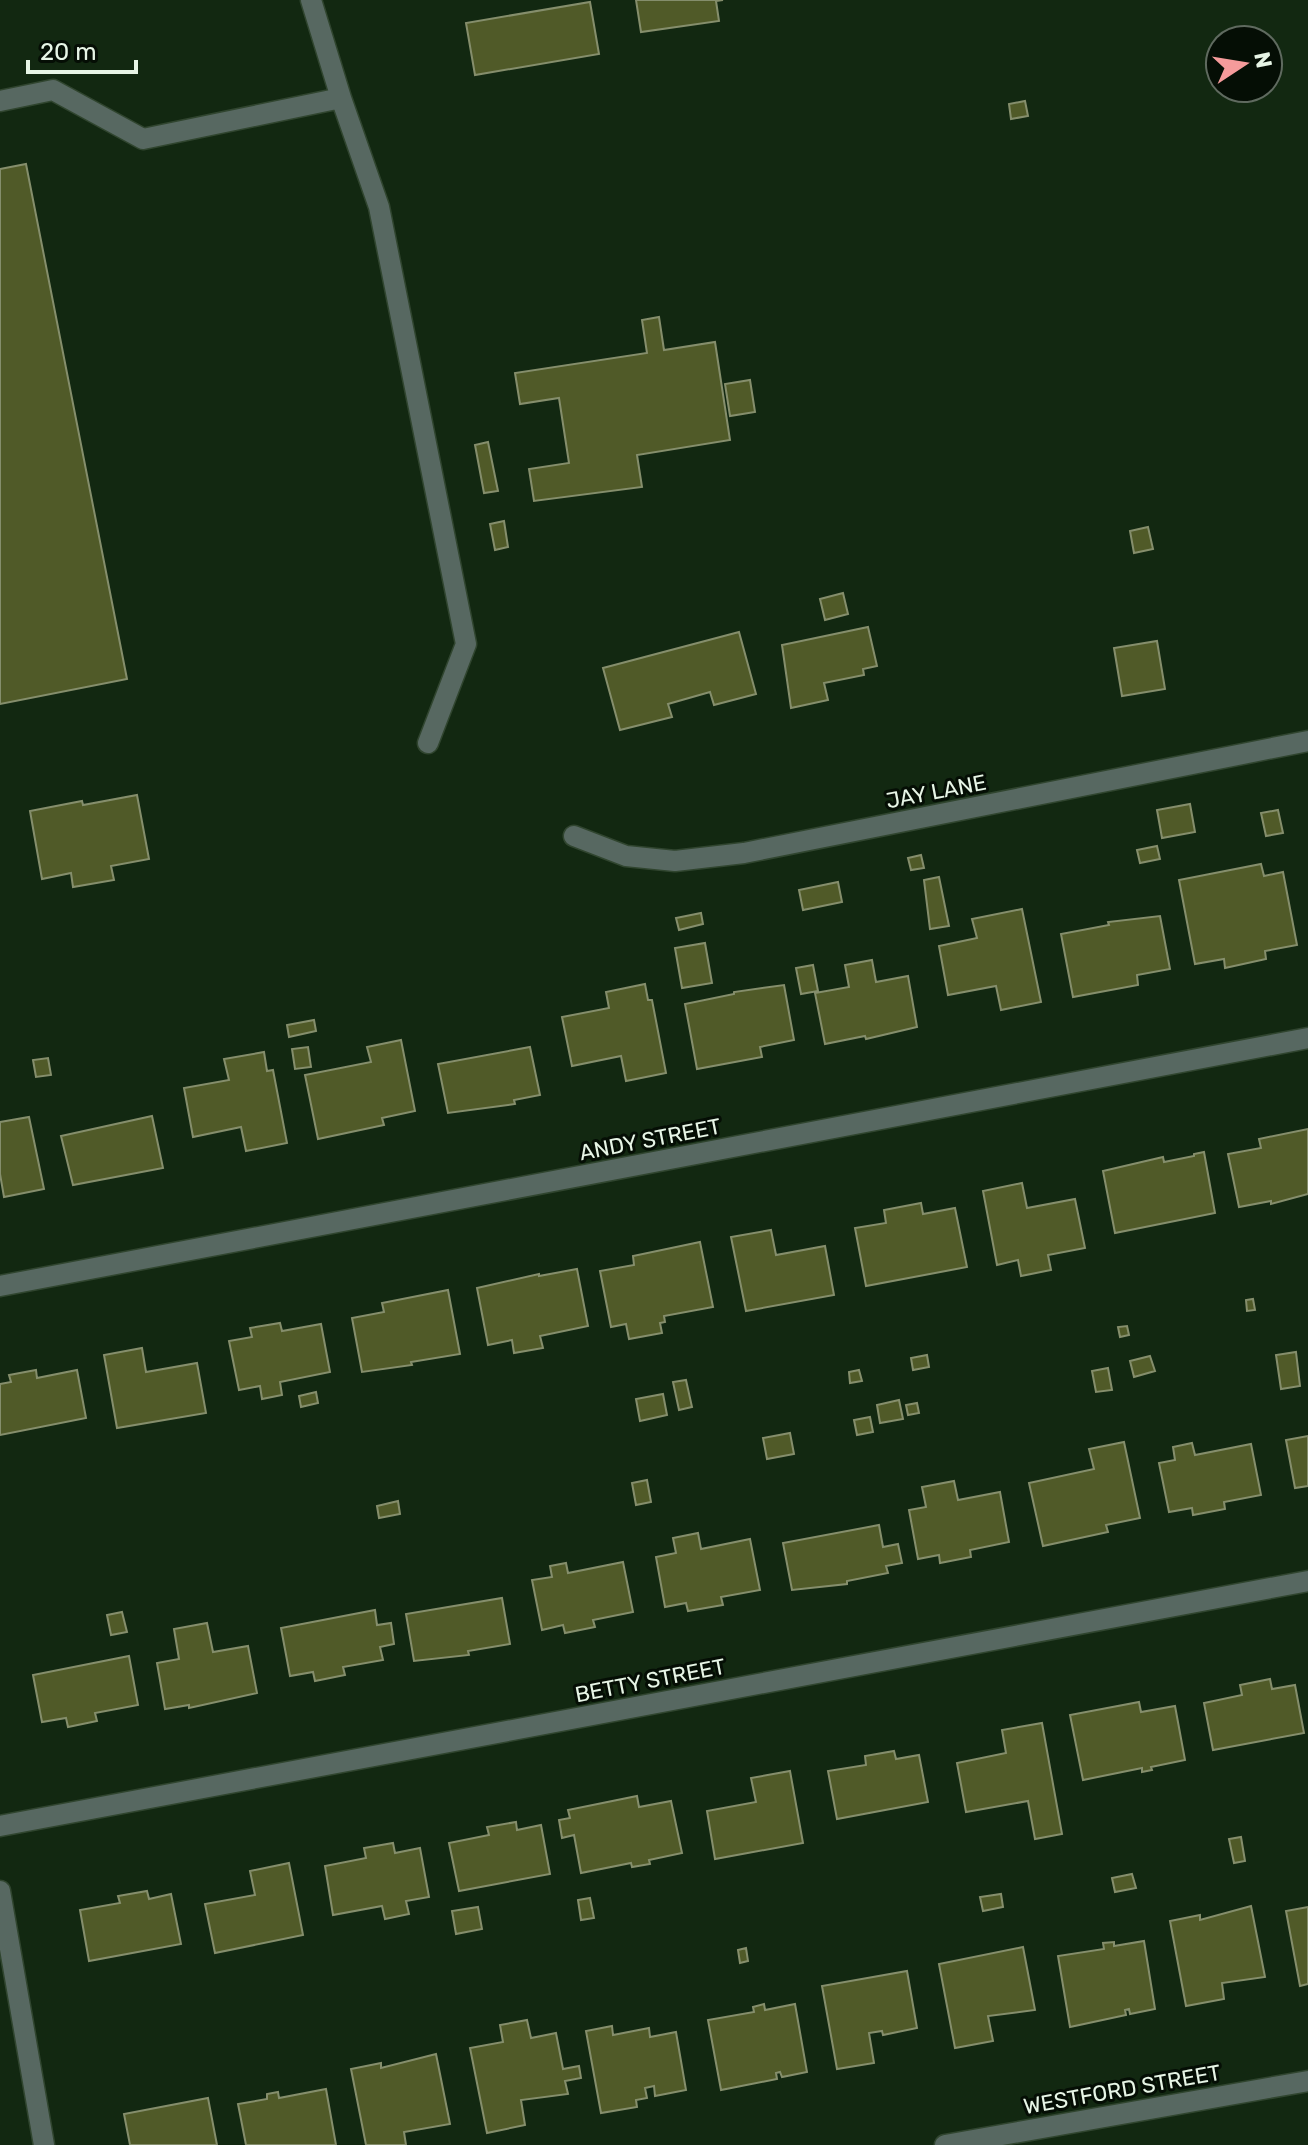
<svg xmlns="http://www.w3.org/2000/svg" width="1308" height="2145" font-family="Rubik,sans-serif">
  <rect width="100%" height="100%" fill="#122811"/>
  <path fill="#505a28" stroke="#858e6c" stroke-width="2" d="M636,0H723L716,1L719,21L641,32Z
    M590,2L599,54L475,75L466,23Z
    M1025,101L1028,116L1011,119L1009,104Z
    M26,164L127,679L0,704V169Z
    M659,317L664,350L715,342L730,440L637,455L642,487L534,501L529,469L569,463L559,398L520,404L515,373L647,353L642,320Z
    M750,380L755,412L730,416L725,384Z
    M488,442L498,491L484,493L475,445Z
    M504,521L508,547L495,550L490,524Z
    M1148,527L1153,549L1134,553L1130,531Z
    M843,593L848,614L825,620L820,599Z
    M868,627L877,666L863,669L864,675L824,683L828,700L791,708L782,645Z
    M739,632L756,694L714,705L710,692L668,704L672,717L620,730L603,668Z
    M1157,641L1165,689L1122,696L1114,648Z
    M137,795L149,859L111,866L114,880L73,887L71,873L42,879L30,811L82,801L83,805Z
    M1190,804L1195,832L1162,838L1157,810Z
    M1278,810L1283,833L1266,836L1261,813Z
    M1157,846L1160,859L1140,863L1137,850Z
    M921,855L924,868L911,870L908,858Z
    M1261,864L1264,876L1283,872L1297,945L1265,951L1266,959L1225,968L1224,959L1195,964L1179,880Z
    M939,877L949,926L930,929L924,880Z
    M838,882L842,902L803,910L799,890Z
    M1022,909L1041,1002L1001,1010L996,986L948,995L939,946L977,938L972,919Z
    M701,913L703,924L679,930L676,918Z
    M1160,916L1170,969L1137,975L1138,985L1073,997L1061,934L1109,925L1108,922Z
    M705,943L712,983L682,988L675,948Z
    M872,960L876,982L908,976L917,1027L866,1039L865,1036L825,1044L815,993L849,987L845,965Z
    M813,965L818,991L801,994L796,968Z
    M645,984L648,1000H652L666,1073L626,1081L621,1056L572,1066L562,1017L609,1008L606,992Z
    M784,985L794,1040L760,1047L762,1057L697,1069L685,1004L734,994V992Z
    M314,1020L316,1031L289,1037L287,1025Z
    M401,1040L415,1111L382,1118L384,1125L318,1139L305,1075L371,1062L367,1047Z
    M308,1047L311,1067L295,1069L292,1049Z
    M530,1047L540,1095L514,1100L515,1104L448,1113L438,1064Z
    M264,1052L267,1071L273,1070L287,1143L246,1151L241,1127L193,1137L184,1088L229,1080L224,1059Z
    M48,1058L51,1075L36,1077L33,1060Z
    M152,1116L163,1168L73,1185L61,1136Z
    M29,1117L44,1189L4,1197L0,1174V1122Z
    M1308,1129V1194L1271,1204V1201L1239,1207L1228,1154L1261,1148L1259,1139Z
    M1204,1152L1215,1213L1115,1233L1103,1171L1163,1157L1164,1162L1194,1156V1154Z
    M1022,1183L1027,1208L1075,1199L1085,1248L1048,1255L1051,1270L1021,1276L1018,1260L997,1265L983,1191Z
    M921,1203L923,1214L955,1208L967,1267L866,1286L855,1228L886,1223L884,1210Z
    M771,1230L776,1255L825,1246L834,1295L746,1311L731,1237Z
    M700,1242L713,1307L664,1316L665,1322L660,1323L662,1333L629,1339L626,1324L611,1327L600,1271L634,1265L633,1256Z
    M577,1269L588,1326L540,1336L543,1348L514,1353L512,1340L488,1345L477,1288L539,1274V1276Z
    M448,1290L460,1354L411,1362L412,1365L362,1372L352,1318L384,1312L382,1303Z
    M1253,1299L1255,1310L1247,1311L1246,1300Z
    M280,1323L282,1331L321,1324L330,1372L280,1382L282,1395L262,1399L260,1386L239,1390L229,1341L252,1337L250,1328Z
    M1127,1326L1129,1335L1120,1337L1118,1327Z
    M142,1348L146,1372L197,1363L206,1413L117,1428L104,1355Z
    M1296,1352L1300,1386L1281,1389L1276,1355Z
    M927,1355L929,1367L913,1370L911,1358Z
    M1150,1356L1155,1371L1134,1377L1130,1361Z
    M1108,1368L1112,1390L1096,1392L1092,1371Z
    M36,1370L37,1378L77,1370L86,1418L0,1435V1384L11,1382L9,1375Z
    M859,1370L862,1381L850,1383L849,1372Z
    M686,1380L692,1407L679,1410L673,1382Z
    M316,1392L318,1403L301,1407L299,1396Z
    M663,1394L667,1415L640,1421L636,1399Z
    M899,1400L903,1419L880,1423L877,1405Z
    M917,1403L919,1413L908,1415L906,1405Z
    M870,1417L873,1432L857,1435L854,1420Z
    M790,1433L794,1454L767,1459L763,1438Z
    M1308,1436V1486L1295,1488L1286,1440Z
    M1124,1442L1140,1518L1106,1525L1108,1532L1043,1546L1029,1483L1094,1469L1089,1449Z
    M1192,1443L1195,1455L1251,1444L1261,1495L1224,1502L1225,1509L1193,1515L1192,1508L1169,1512L1159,1463L1175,1460L1173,1447Z
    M647,1480L651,1502L636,1505L632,1483Z
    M954,1481L958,1500L1000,1492L1009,1542L970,1550L971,1557L940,1563L939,1555L918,1559L909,1510L926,1507L922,1487Z
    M398,1501L400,1514L379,1518L377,1506Z
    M879,1525L883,1547L898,1544L902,1563L886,1566L888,1573L847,1581V1584L792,1590L783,1543Z
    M698,1533L701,1549L750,1539L760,1590L721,1597L723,1605L688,1611L686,1603L665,1607L656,1557L676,1553L673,1538Z
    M623,1562L633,1612L593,1620L595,1627L565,1633L563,1625L542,1630L532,1580L552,1577L550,1566L566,1563L568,1573Z
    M502,1598L510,1644L468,1651L469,1655L414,1661L406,1614Z
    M375,1610L377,1625L391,1623L394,1644L380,1647L383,1660L343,1667L345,1675L315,1681L313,1672L290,1676L281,1628Z
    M122,1612L127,1632L111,1635L107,1615Z
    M207,1623L213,1652L248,1646L257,1693L189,1708V1705L165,1709L157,1663L179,1659L174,1629Z
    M129,1656L138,1705L95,1713L97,1721L68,1727L66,1718L42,1722L33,1675Z
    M1270,1679L1272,1689L1295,1685L1304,1733L1213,1750L1204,1703L1242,1695L1240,1685Z
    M1139,1702L1141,1712L1175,1706L1185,1760L1151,1767L1152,1770L1142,1772V1768L1083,1780L1070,1715Z
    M1042,1723L1062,1834L1035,1839L1028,1801L966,1812L957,1763L1006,1753L1002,1730Z
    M894,1751L896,1759L919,1755L928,1802L837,1819L828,1771L866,1765L865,1756Z
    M790,1771L803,1843L715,1859L707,1811L756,1802L751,1778Z
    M637,1796L639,1807L671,1801L682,1853L649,1860L650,1864L632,1867L631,1863L581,1873L574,1835L562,1838L559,1820L570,1818L568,1810Z
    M516,1822L517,1830L541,1825L550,1874L459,1891L449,1843L489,1835L487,1827Z
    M1241,1837L1245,1861L1234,1863L1229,1839Z
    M393,1843L395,1853L420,1848L429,1897L406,1901L409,1914L385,1919L382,1906L333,1915L325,1866L366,1858L364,1848Z
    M289,1863L303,1935L215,1953L205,1904L255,1895L250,1871Z
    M1132,1874L1136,1888L1115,1892L1112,1878Z
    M147,1891L149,1899L171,1894L181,1944L89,1961L80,1910L120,1903L118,1896Z
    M1001,1894L1003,1907L983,1911L980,1897Z
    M590,1898L594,1918L581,1920L578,1900Z
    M1251,1906L1265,1977L1222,1983L1224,1999L1186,2006L1170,1921L1200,1915V1920Z
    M478,1907L482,1929L456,1934L452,1911Z
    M1308,1907V1984L1300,1986L1286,1911Z
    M1144,1941L1155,2009L1130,2014L1129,2009L1125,2010L1126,2015L1070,2027L1058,1956L1104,1949L1103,1943L1114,1942V1946Z
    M1023,1947L1035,2010L988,2016L993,2041L955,2048L939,1964Z
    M746,1948L748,1961L740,1963L738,1950Z
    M907,1971L917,2028L883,2035L882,2031L869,2033L874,2063L837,2069L822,1986Z
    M764,2004L765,2010L795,2004L807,2072L782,2077L780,2072L776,2073L777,2079L721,2090L708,2020L754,2012L753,2007Z
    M527,2020L531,2038L556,2033L563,2069L579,2066L581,2078L565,2081L568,2094L521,2100L525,2125L487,2133L470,2048L503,2042L500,2025Z
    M612,2026L613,2035L649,2028L650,2037L676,2032L686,2090L655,2096L654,2086L645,2088L647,2098L636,2100L637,2107L601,2113L586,2031Z
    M436,2054L450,2124L404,2132L406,2145H366L351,2069L381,2063V2068Z
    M326,2089L336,2145H246L238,2104L267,2099V2094L278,2092L279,2098Z
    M208,2098L217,2145H130L124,2114Z"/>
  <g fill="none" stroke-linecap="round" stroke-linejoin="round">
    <defs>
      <path id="minor" d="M341,98L379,207L466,644L428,743
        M0,101L53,90L143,139L341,98L311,0
        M574,836L626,856L675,861L744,853L1308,741
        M0,1286L1308,1038
        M0,1826L1308,1581
        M0,1891L44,2145
        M945,2145L1308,2081"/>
    </defs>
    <use href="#minor" stroke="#30452f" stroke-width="23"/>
    <use href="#minor" stroke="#576861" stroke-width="20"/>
  </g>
  <g text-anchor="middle" stroke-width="6" stroke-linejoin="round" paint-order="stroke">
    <g font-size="22" fill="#e7f5e6" stroke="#050e05">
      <text transform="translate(936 791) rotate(-11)" y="8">JAY LANE</text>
      <text transform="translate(650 1139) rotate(-11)" y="8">ANDY STREET</text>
      <text transform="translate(650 1680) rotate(-11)" y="8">BETTY STREET</text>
      <text transform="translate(1122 2089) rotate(-10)" y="8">WESTFORD STREET</text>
    </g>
  </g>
  <g transform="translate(1244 64) rotate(78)"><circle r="38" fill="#050e05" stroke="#5f6a5f" stroke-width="2"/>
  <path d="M0-6L14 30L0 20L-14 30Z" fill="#f59b9b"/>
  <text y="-12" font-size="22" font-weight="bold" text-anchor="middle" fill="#e7f5e6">N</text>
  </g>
  <path d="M28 60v12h108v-12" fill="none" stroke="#e7f5e6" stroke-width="4"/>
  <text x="40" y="60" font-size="24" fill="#e7f5e6" stroke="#050e05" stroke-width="6" paint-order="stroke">20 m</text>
</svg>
